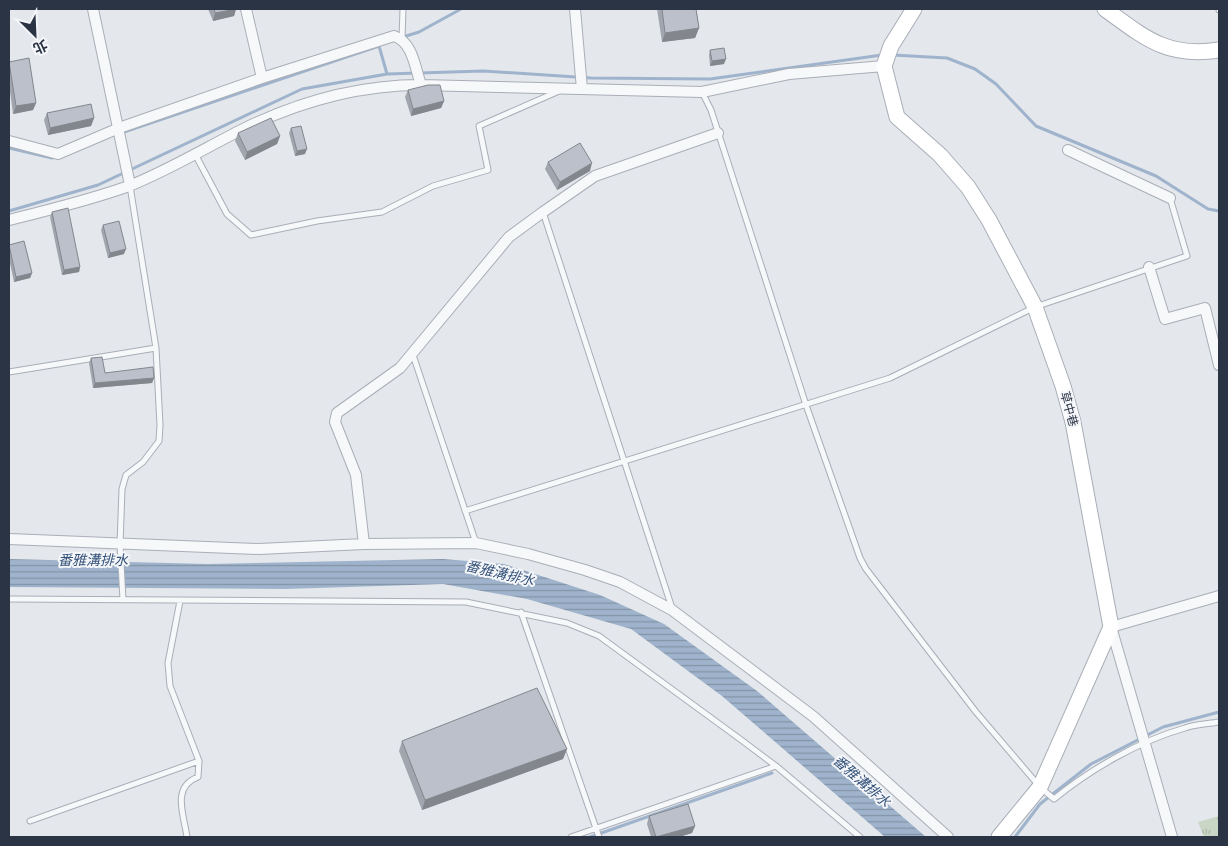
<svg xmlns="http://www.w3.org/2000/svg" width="1228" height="846" font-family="'Work Sans','Noto Sans TC',sans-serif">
  <defs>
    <pattern id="grass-tufts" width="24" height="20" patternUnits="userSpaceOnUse" patternTransform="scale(1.25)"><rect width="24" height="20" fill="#c9d6c5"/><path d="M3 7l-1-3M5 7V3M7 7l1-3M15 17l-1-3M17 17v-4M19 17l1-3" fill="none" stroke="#adb8ab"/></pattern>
    <pattern id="water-rules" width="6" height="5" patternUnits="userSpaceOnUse" patternTransform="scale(1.25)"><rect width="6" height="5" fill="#9fb4cc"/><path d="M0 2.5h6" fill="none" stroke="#8293a7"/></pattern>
  </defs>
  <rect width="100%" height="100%" fill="#e4e7ec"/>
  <path fill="url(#grass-tufts)" d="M1219,816V837H1204L1198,822Z"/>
  <path fill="url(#water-rules)" d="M9,559L208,564L443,559L504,564L600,595L664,624L757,691L926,837H885L722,696L631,629L527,599L443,584L285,589L9,587Z"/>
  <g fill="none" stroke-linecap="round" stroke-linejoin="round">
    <path stroke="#9fb4cc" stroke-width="3" d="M403,37L419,32L461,9
      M893,55L947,58L975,69L996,84L1036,126L1156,176L1208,209L1219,211
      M121,133L379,46L387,74
      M9,148L52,158L57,156
      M9,211L98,185L302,89L387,74L483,71L591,78L710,79L882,55
      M590,837L772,773
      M1015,837L1040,804L1091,764L1163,727L1219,712"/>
    <defs>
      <path id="lane" d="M1219,9V10
        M402,39L403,9
        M702,92L711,110L806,405L860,558L866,569L976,712L1040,787L1054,799C1091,769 1139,741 1185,728C1196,724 1208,724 1219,722
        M195,154L227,214L251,235L317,221L382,212L433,186L488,170L479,126L559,91
        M543,212L672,608
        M412,352L476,543
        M9,372L156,348
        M465,511L890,378L1035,307L1187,256L1170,198
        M9,599L466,602L567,623L599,636L740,739L776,766L860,837
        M123,600L120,545L122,489L126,475L143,462L159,441L160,425L156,348L130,186
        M180,601L168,663L170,686L199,761L198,777C171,787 184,815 187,837
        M521,612L599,837
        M30,821L199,761
        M571,837L776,766"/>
      <path id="street" d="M93,9L130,185
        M246,9L262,78
        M575,9L582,89
        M9,141L58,154L119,128L262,78L394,36C413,42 415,68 421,85L702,92L789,74L884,66
        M1068,150L1170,198
        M9,220C49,210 90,200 129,186C169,170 207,147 245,128C301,101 359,85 421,85
        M1149,267L1165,319L1205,308L1219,365
        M9,539L259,549L364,544L476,543L528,554L585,570L620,582L672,610L814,717L948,837
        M364,544L356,475L335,422L337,413L400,368L509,237L543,212L595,176L718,133
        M1172,837L1111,627L1219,596"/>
      <path id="secondary" d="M914,9L891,46L884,66L897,117L940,155L968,187L989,220L1035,307L1063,386L1073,422L1111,627L1040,787L999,837
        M1105,9C1145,38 1167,58 1219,50"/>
    </defs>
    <use href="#lane" stroke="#a9aeb7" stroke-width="7"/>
    <use href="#street" stroke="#a9aeb7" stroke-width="12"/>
    <use href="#secondary" stroke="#a9aeb7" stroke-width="17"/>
    <use href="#lane" stroke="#f7f8fa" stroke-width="5"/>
    <use href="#street" stroke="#f7f8fa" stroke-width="10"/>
    <use href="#secondary" stroke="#fff" stroke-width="15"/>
  </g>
  <path fill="#a1a5ae" d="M208,9H236L234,16L213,21Z
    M657,9H696L699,28L695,38L662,42Z
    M710,50L724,64L710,66L709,55Z
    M9,62L36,103L33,110L13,114L9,84Z
    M408,90L444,101L441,108L411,116L405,97Z
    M47,113L94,118L91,126L48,135L44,120Z
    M291,128L305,154L295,156L289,133Z
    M238,133L280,136L277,144L245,160L235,141Z
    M548,162L590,171L557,190L545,169Z
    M52,212L80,267L79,272L62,275L50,217Z
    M103,225L124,254L108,258L101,230Z
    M9,245L32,273L30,278L14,282L9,259Z
    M91,358L105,373L154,378L152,383L93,388L89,363Z
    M402,741L567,749L563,759L422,810L399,751Z
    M649,816L695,826L692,833L679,837H651L647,824Z"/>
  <path fill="#83868d" d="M236,9L234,16L213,21L215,13Z
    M699,28L695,38L662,42L665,33Z
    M726,59L724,64L710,66L712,61Z
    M444,101L441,108L411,116L413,109Z
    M36,103L33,110L13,114L16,106Z
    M94,118L91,126L48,135L50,128Z
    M280,136L277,144L245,160L247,152Z
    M307,149L305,154L295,156L297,151Z
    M592,163L590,171L557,190L560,182Z
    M126,249L124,254L108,258L110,253Z
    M80,267L79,272L62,275L64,270Z
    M32,273L30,278L14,282L16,277Z
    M154,378L152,383L93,388L95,383Z
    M567,749L563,759L422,810L425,800Z
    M695,826L692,833L679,837H658Z"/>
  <path fill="#bbc0ca" stroke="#83868d" d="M214,9H236L215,13Z
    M662,9H696L699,28L665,33Z
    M724,48L726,59L712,61L710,50Z
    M29,58L36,103L16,106L9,62Z
    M428,85H440L444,101L413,109L408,90Z
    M91,104L94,118L50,128L47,113Z
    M271,118L280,136L247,152L238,133Z
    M301,126L307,149L297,151L291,128Z
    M580,143L592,163L560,182L548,162Z
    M68,208L80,267L64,270L52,212Z
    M119,221L126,249L110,253L103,225Z
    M24,241L32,273L16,277L9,245Z
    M102,357L105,373L153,367L154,378L95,383L91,358Z
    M537,688L567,749L425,800L402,741Z
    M688,804L695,826L656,837L649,816Z"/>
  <g text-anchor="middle" stroke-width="4" stroke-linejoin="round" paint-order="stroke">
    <g font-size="12" fill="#2b3445" stroke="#f4f6f9">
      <text transform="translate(1069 409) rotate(75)" y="4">草中巷</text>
    </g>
    <g font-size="14" font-style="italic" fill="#34527a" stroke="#f4f6f9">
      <text x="93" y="565">番雅溝排水</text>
      <text transform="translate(500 573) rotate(13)" y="5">番雅溝排水</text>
      <text transform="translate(862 781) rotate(41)" y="5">番雅溝排水</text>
    </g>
  </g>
  <rect width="1228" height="846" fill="none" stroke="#2b3445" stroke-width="20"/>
  <g transform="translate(35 35) rotate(156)" stroke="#f4f6f9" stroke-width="4" paint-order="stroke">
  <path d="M0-4L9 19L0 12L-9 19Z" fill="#2b3445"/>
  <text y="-8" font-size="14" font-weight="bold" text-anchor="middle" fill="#2b3445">北</text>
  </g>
</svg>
